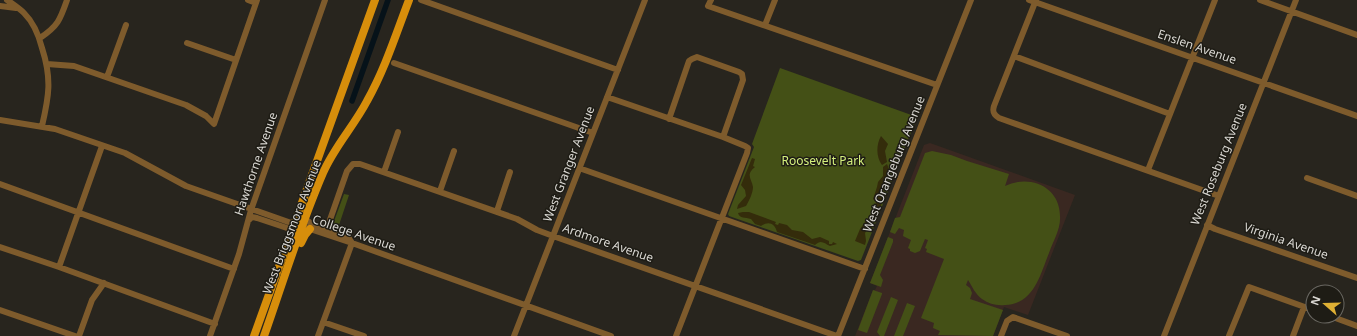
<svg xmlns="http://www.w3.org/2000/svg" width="1357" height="336" font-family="'Noto Sans',sans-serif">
  <rect width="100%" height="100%" fill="#28251e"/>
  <path fill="#3a2821" d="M930,143L1075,195L1028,315L1004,307L993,336H855L873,290H875L877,286L870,283L924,145Z"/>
  <path fill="#445016" d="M780,68L917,117L861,260L858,261L729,216L728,214L754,147L752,144Z
    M932,151L951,155L967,161L1009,174L1005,186C1029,174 1060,186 1060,216C1061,229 1053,241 1049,253C1040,275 1034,304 1005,305C997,306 989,304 982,299C975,294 972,286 968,280L966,285L970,288L972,293L970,299L1003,310L993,336L938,335L940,331L933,328L934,323L921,318L944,259L926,252L927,249L925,248L928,240L925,239L920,251L915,253L910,251V249L908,248L911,240L903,236L904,230L899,228L895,234L890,232L895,218L900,217L925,153Z
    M344,194L349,195L337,231L333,229V224Z
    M888,237L893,239V242L880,275L883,280L881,287L870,283Z
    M873,290L882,293V294L867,333L858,330Z
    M891,297L898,300L884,336H880L877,332Z
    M907,303L915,306L903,336H894Z"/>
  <path fill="#342c0b" d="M881,136L888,144L885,151L887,162L882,165C876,157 876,145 881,136Z
    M752,158L755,159L753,166L755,167C745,175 752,179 753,187C753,193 749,201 746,206L737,209L738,205L746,196L745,190L741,185Z
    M887,164C893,178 885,180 881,191C880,195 883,197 882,201C882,205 878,211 876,216L874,209L876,202L873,199L877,187L878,182L883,176V167Z
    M743,212H749L776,222L775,224L778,225L779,223L787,225L792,230L803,232L812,239L820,237L829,241V244H832L833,242L837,244L830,246C824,243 821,239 815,245L777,232C775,223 768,221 761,226L755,224L751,219C745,217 740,219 738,213Z
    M868,218L870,226L865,233L866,241L865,245L855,241L860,229Z"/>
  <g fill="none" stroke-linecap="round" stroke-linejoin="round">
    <path stroke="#061219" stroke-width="5.5" d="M352,101L388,0"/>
    <path stroke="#7e5b2c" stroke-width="6" d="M7,0C13,4 19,8 24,13C33,22 39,36 42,48C52,79 49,96 42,126
      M248,0L256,3
      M421,0L618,70
      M711,0L708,6L937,85
      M1029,0L1357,116
      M1036,0L994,106C992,112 994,115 999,118L1219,196
      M1260,0L1357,35
      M0,6L16,8
      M765,25L775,0
      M40,38C58,26 60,20 67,0
      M187,43L236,60
      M1014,56L1170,114
      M394,63L593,133
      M47,64L74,66L186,105L206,116L214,124L257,0
      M107,77L126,25
      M607,97L723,137L745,146L748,148L747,153L676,336
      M669,119L689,61L692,59L697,57L739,72L742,74L743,80L723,137
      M0,120L55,129L125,153L186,186L297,225
      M579,168L865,269
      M1148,170L1215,0
      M384,172L398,132
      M1307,178L1357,196
      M0,184L234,269
      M440,191L454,151
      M497,211L510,172
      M305,219L313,225L348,237L352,243L318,336
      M249,220L252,217L257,218L287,228L291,232
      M1207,225L1215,229L1357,278
      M307,228L352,243L611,336
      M325,234L347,171L353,164H360L517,219L537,230L553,236L837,336
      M0,247L59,267L215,324
      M59,267L102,146
      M0,310L75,336
      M1330,316L1357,326
      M323,322L364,336
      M79,336L92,300L104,283
      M210,336L239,254L251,210L325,0
      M514,336L645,0
      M838,336L971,0
      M1001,336L1007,321L1013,317L1067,336
      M1164,336L1296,0
      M1229,336L1249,287L1313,310
      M1293,336L1304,307"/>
    <path stroke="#d78e0b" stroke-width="8" d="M301,243L305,235L310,229
      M254,336L375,0
      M264,336C283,282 300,226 323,173C334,147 354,126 367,101C385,69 396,34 409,0"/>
  </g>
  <g text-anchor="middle" stroke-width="3" stroke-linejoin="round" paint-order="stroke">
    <g font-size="12" fill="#dad8d3" stroke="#1e1c15">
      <text transform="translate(1197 47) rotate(19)" y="4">Enslen Avenue</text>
      <text transform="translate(256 164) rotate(-71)" y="4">Hawthorne Avenue</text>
      <text transform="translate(569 164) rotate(-69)" y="4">West Granger Avenue</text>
      <text transform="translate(894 164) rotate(-68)" y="4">West Orangeburg Avenue</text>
      <text transform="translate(1219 164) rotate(-68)" y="4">West Roseburg Avenue</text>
      <text transform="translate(292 227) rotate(-69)" y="4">West Briggsmore Avenue</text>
      <text transform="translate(354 233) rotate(19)" y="4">College Avenue</text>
      <text transform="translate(1286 241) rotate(19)" y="4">Virginia Avenue</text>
      <text transform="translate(608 243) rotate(19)" y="4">Ardmore Avenue</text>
    </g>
    <g font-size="12" fill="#d4f07d" stroke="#1e1c15">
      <text x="823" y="165">Roosevelt Park</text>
    </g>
  </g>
  <g transform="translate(1325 304) rotate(290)"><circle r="19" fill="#1e1c15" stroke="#696761"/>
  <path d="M0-3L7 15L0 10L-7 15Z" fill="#dfb034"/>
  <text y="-6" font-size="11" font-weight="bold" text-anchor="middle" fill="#dad8d3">N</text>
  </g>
</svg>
